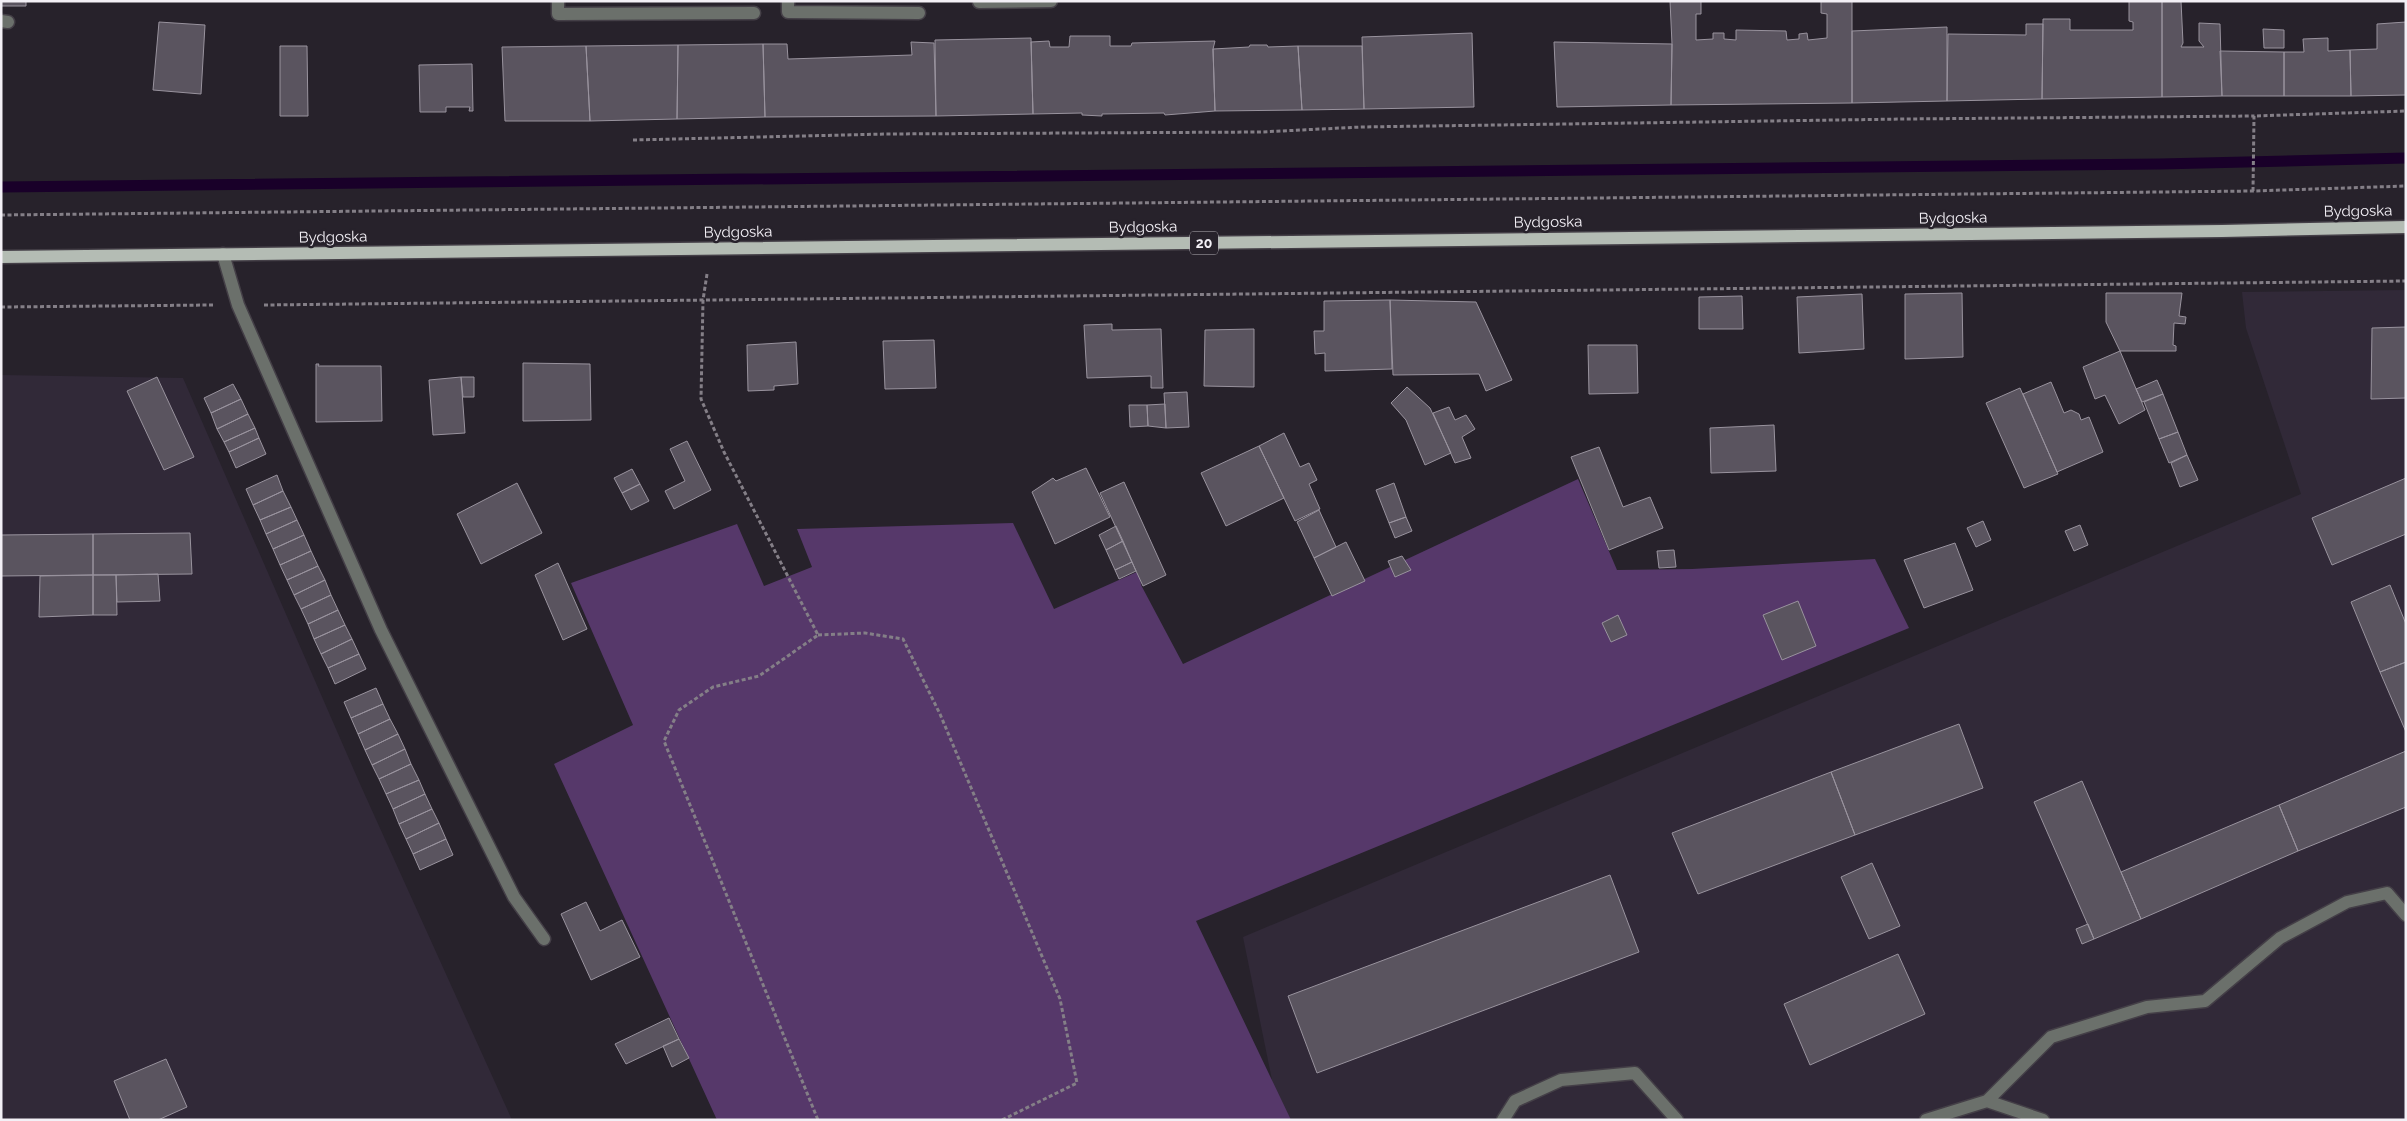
<svg xmlns="http://www.w3.org/2000/svg" width="2407" height="1121" font-family="Raleway,sans-serif">
  <rect width="100%" height="100%" fill="#27222b"/>
  <path fill="#312938" d="M2406,290V1120H1201L1273,1085L1243,937L2301,494L2246,328L2242,292Z
    M1,375L183,378L360,784L512,1120H1Z"/>
  <path fill="#56386a" d="M1578,479L1617,570L1692,569L1875,559L1909,628L1196,921L1291,1120H717L554,764L633,725L571,583L737,524L764,586L812,567L797,529L1013,523L1054,609L1139,571L1141,585L1183,664Z"/>
  <g fill="none" stroke-linecap="round" stroke-linejoin="round">
    <path stroke="#190029" stroke-width="11" d="M1,187L2160,164L2406,158"/>
  </g>
  <path fill="#5a545f" stroke="#99939e" d="M1,1H26V6H1Z
    M1670,1H1701V14H1696V40L1713,39V33H1724V39L1736,40V30L1786,31L1787,40L1799,39V34L1807,33L1808,40L1827,38V14L1821,13V1H1852V103L1671,105L1672,44Z
    M2129,1H2162V97L2042,99L2043,19H2070V30H2133V22L2129,21Z
    M2162,1H2181L2183,43L2181,47H2204L2199,41V23L2220,24L2222,96L2162,97Z
    M159,22L205,25L201,94L153,90Z
    M2406,22V95L2351,96L2350,50L2377,49V24Z
    M2026,24H2043L2042,99L1947,101L1948,34L2026,35Z
    M1947,27V101L1852,103V31Z
    M2263,29L2284,30V48H2264Z
    M1472,33L1474,107L1364,109L1362,37Z
    M1070,36H1110V46H1131L1132,43L1215,41L1213,49L1215,111L1165,115L1164,113L1102,114V116L1082,115V113L1033,114L1031,42L1049,41L1050,47H1069Z
    M1031,38L1033,114L936,116L935,40Z
    M2328,38V51L2350,50L2351,96H2284V52H2304L2303,39Z
    M911,42L934,43L936,116L765,117L763,44H787L788,59L912,55Z
    M1554,42L1672,44L1671,105L1557,107Z
    M763,44L765,117L677,119L678,45Z
    M678,45L677,119L590,121L586,46Z
    M1250,45H1267L1268,47L1298,46L1302,110L1215,111L1213,49L1249,47Z
    M280,46H307L308,116H280Z
    M586,46L590,121H505L502,47Z
    M1298,46H1362L1364,109L1302,110Z
    M2220,51L2284,52V96H2222Z
    M472,64L473,111H469L470,107H446V112H420L419,65Z
    M1962,293L1963,357L1905,359V294Z
    M2106,293H2182L2179,316L2186,317L2185,324L2174,323L2173,345L2176,346V351H2120L2106,322Z
    M1862,294L1864,349L1799,353L1797,297Z
    M1742,296L1743,329H1699V297Z
    M1390,300L1476,302L1512,380L1486,391L1479,374L1393,375Z
    M1390,300L1392,369L1325,371V353L1315,354L1314,331H1324V301Z
    M1112,324V330L1161,329L1163,388H1151V376L1087,378L1084,325Z
    M2406,327V398L2371,399L2372,328Z
    M1254,329V387L1204,386L1205,330Z
    M934,340L936,388L885,389L883,341Z
    M796,342L798,384L774,386V390L748,391L747,345Z
    M1588,345H1637L1638,393L1589,394Z
    M2120,351L2145,410L2119,424L2105,395L2095,399L2083,367Z
    M523,363L590,364L591,420L523,421Z
    M316,364H319L318,366H381L382,421L316,422Z
    M157,377L194,457L164,470L127,391Z
    M461,377H474V397H463Z
    M461,377L465,433L433,435L429,380Z
    M2157,380L2163,394L2142,402L2136,389Z
    M2051,382L2064,413L2071,410L2079,414L2081,420L2089,417L2103,452L2057,472L2023,394Z
    M233,384L241,399L211,413L204,398Z
    M1407,387L1430,408L1451,453L1425,465L1406,420L1391,403Z
    M2020,388L2058,474L2024,488L1986,403Z
    M1187,392L1189,427L1166,428L1164,393Z
    M2163,394L2178,432L2159,439L2144,402Z
    M241,399L248,414L217,429L211,413Z
    M1165,404L1166,428L1148,426L1147,405Z
    M1129,405H1147L1148,426L1130,427Z
    M1449,407L1455,420L1466,415L1475,429L1462,437L1471,458L1455,463L1433,413Z
    M248,414L255,428L224,442L217,429Z
    M1774,425L1776,471L1711,473L1710,428Z
    M255,428L259,438L229,452L224,442Z
    M2178,432L2187,455L2169,463L2159,439Z
    M1284,433L1300,467L1309,463L1317,480L1309,484L1320,509L1295,521L1259,446Z
    M259,438L266,454L236,468L229,452Z
    M687,441L711,490L674,509L665,491L685,481L670,449Z
    M1259,446L1284,498L1226,526L1201,473Z
    M1599,447L1623,507L1650,497L1663,528L1609,550L1571,457Z
    M2187,455L2198,480L2180,487L2171,463Z
    M1086,468L1110,517L1055,544L1032,492L1053,478L1056,481Z
    M632,469L640,484L622,493L614,478Z
    M277,475L283,491L253,505L246,489Z
    M2406,478V534L2332,565L2312,518Z
    M1124,482L1166,575L1143,586L1100,493Z
    M517,483L542,533L481,564L457,514Z
    M1394,483L1406,517L1389,523L1376,490Z
    M640,484L649,501L631,510L622,493Z
    M283,491L291,507L260,520L253,505Z
    M291,507L297,520L266,534L260,520Z
    M1319,510L1336,547L1314,558L1297,522Z
    M1406,517L1412,531L1395,538L1389,523Z
    M297,520L304,535L273,549L266,534Z
    M1983,521L1991,540L1976,547L1967,528Z
    M2080,525L2088,545L2074,551L2065,531Z
    M1116,526L1123,541L1106,550L1099,535Z
    M190,533L192,574L93,575V534Z
    M93,534V575L1,576V535Z
    M304,535L311,551L280,565L273,549Z
    M1123,541L1132,562L1115,570L1106,550Z
    M1346,542L1365,581L1332,596L1314,558Z
    M1955,543L1973,590L1924,608L1904,560Z
    M1674,550L1676,567L1659,568L1657,551Z
    M311,551L318,566L287,580L280,565Z
    M1402,556L1411,570L1395,577L1388,561Z
    M1132,562L1136,571L1119,579L1115,570Z
    M558,563L587,629L563,640L535,575Z
    M318,566L325,580L294,595L287,580Z
    M158,574L160,601L117,602L116,575Z
    M93,575V615L39,617L40,576Z
    M93,575H116L117,615H93Z
    M325,580L331,595L301,609L294,595Z
    M2390,585L2406,624V662L2380,672L2351,602Z
    M331,595L338,610L308,624L301,609Z
    M1798,601L1816,646L1782,660L1763,615Z
    M338,610L345,625L314,639L308,624Z
    M1618,615L1627,635L1611,642L1602,623Z
    M345,625L352,639L321,654L314,639Z
    M352,639L359,654L328,668L321,654Z
    M359,654L366,669L335,684L328,668Z
    M2406,662V732L2380,672Z
    M376,688L383,704L351,718L344,702Z
    M383,704L390,719L358,734L351,718Z
    M390,719L398,734L365,750L358,734Z
    M1959,724L1983,788L1855,835L1831,772Z
    M398,734L405,749L372,765L365,750Z
    M405,749L411,764L379,779L372,765Z
    M2406,751V807L2298,851L2279,805Z
    M411,764L419,780L386,794L379,779Z
    M1831,772L1855,835L1698,894L1672,833Z
    M419,780L425,794L393,809L386,794Z
    M2082,781L2141,919L2094,939L2034,802Z
    M425,794L432,809L399,824L393,809Z
    M2279,805L2298,851L2141,919L2121,872Z
    M432,809L439,823L406,839L399,824Z
    M439,823L446,839L413,854L406,839Z
    M446,839L453,855L420,870L413,854Z
    M1872,863L1900,926L1869,939L1841,877Z
    M1610,875L1639,952L1317,1073L1288,996Z
    M586,902L600,931L622,920L640,957L591,980L561,914Z
    M2088,924L2094,939L2082,944L2076,929Z
    M1898,954L1925,1014L1810,1065L1784,1004Z
    M669,1018L679,1039L626,1064L615,1044Z
    M679,1039L689,1058L672,1067L663,1046Z
    M166,1059L187,1107L158,1120H130L114,1081Z"/>
  <g fill="none" stroke-linecap="round" stroke-linejoin="round">
    <defs>
      <path id="minor" d="M558,1V14L754,13
        M788,1V12L919,13
        M979,2L1051,1
        M1,21L8,22
        M223,254L238,305L381,630L514,897L544,939
        M1987,1101L2051,1037L2147,1007L2205,1001L2280,938L2347,902L2387,893L2406,915
        M1503,1120L1515,1101L1561,1080L1635,1073L1677,1120
        M1926,1120L1987,1101L2043,1120"/>
      <path id="major" d="M1,257L2222,231L2406,227"/>
    </defs>
    <use href="#minor" stroke="#443f47" stroke-width="15"/>
    <use href="#major" stroke="#443f47" stroke-width="15"/>
    <path stroke="#847f87" stroke-width="3" stroke-dasharray="4 2.5" stroke-linecap="butt" d="M633,140L886,134L1261,132L1361,127L1905,119L2254,116
      M2253,191L2254,116L2406,111
      M1,215L2253,191L2406,186
      M707,274L703,300L701,399L724,452L818,635L759,676L713,687L679,710L664,741L818,1120
      M264,305L2406,281
      M1,307L213,305
      M818,635L865,633L903,639L940,714L1060,999L1077,1083L1002,1120"/>
    <use href="#minor" stroke="#6b706b" stroke-width="12"/>
    <use href="#major" stroke="#b4bcb4" stroke-width="12"/>
  </g>
  <g text-anchor="middle" stroke-width="5" stroke-linejoin="round" paint-order="stroke">
    <rect fill="#27222b" stroke="#b6b2b9" stroke-width="1" x="1190" y="231.5" width="28" height="23" rx="4"/>
    <g font-size="14" font-weight="bold" fill="#f3f0f6">
      <text x="1204" y="248">20</text>
    </g>
    <g font-size="15" fill="#f3f0f6" stroke="#27222b">
      <text transform="translate(2358 211) rotate(-1)" y="5">Bydgoska</text>
      <text transform="translate(1953 218) rotate(-1)" y="5">Bydgoska</text>
      <text transform="translate(1548 222) rotate(-1)" y="5">Bydgoska</text>
      <text transform="translate(1143 227) rotate(-1)" y="5">Bydgoska</text>
      <text transform="translate(738 232) rotate(-1)" y="5">Bydgoska</text>
      <text transform="translate(333 237) rotate(-1)" y="5">Bydgoska</text>
    </g>
  </g>
  <rect width="2407" height="1121" fill="none" stroke="#f3f0f6" stroke-width="5"/>
</svg>
